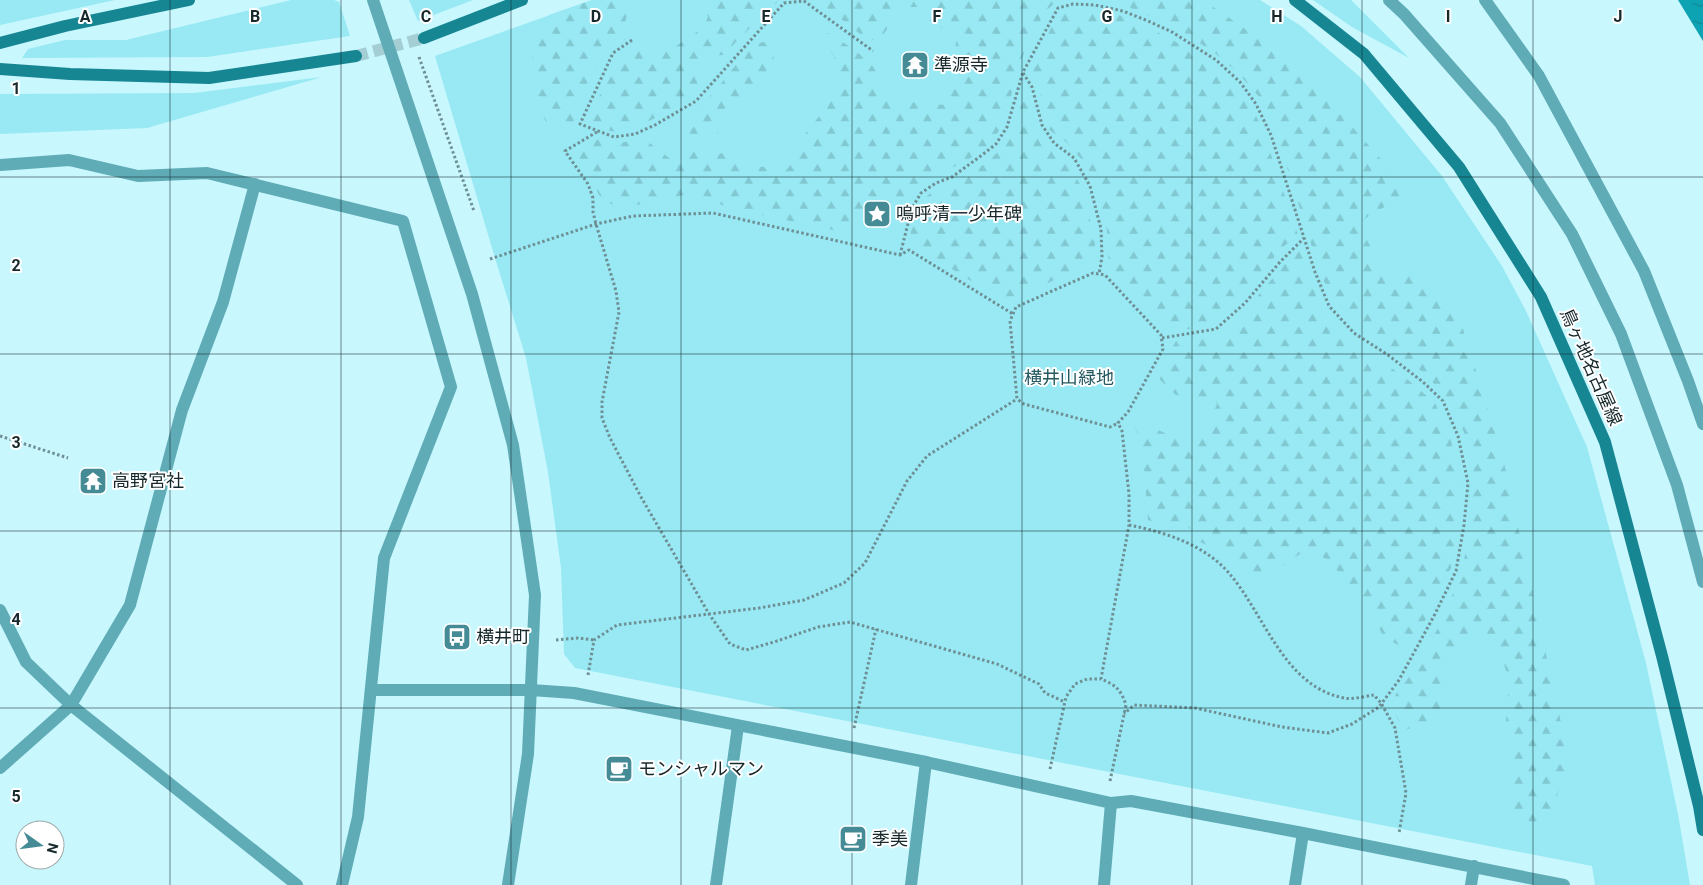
<svg xmlns="http://www.w3.org/2000/svg" width="1703" height="885" font-family="Roboto,'Noto Sans JP',sans-serif">
  <defs>
    <pattern id="forest-firs" width="22" height="20" patternUnits="userSpaceOnUse" patternTransform="scale(1.25)"><rect width="22" height="20" fill="#98e9f4"/><path d="M5 1l3.5 6h-7zM16 11l3.5 6h-7z" fill="#82c8d1"/></pattern>
    <pattern id="water-ripples" width="26" height="14" patternUnits="userSpaceOnUse" patternTransform="scale(1.25)"><rect width="26" height="14" fill="#0ea3b3"/><path d="M2 4q2-2 4 0t4 0M15 11q2-2 4 0t4 0" fill="none" stroke="#0d8592"/></pattern>
  </defs>
  <rect width="100%" height="100%" fill="#c8f7fe"/>
  <path fill="#98e9f4" d="M0,0H115L0,25Z
    M291,0H334L339,2L350,36L207,57L22,58L28,49L65,40H126Z
    M409,0H473L418,21Z
    M592,0H1260L1301,26L1360,77L1442,176L1502,266L1526,311L1587,447L1646,663L1678,814L1690,885H1595L1592,866L575,668L564,654L561,568L548,472L526,358L495,258L435,56Z
    M1313,0H1351L1409,58L1352,27Z
    M322,77L147,128L0,134V94L194,93Z"/>
  <path fill="url(#forest-firs)" d="M592,0H616L622,3L627,15L625,23L632,35L604,54L590,75L572,126L546,123L538,99L532,57L549,15Z
    M699,0H781L773,5L723,55L709,56L696,71C698,80 698,88 693,97C689,103 630,131 620,132C612,133 595,125 588,122L615,61L634,46L649,47L658,52H667L703,28L708,17Z
    M822,0H1059C1055,3 1051,6 1047,10C1041,17 1021,58 1018,68C1011,91 1009,120 993,139C968,171 915,171 905,213L894,221L886,215L881,206L867,200L860,221L843,232L728,208L696,192L660,201L624,207L604,202L598,193L594,178L574,156L577,149L601,138L620,143L639,139L647,141L677,164L682,163L691,152H696L703,157L728,152L747,166L753,165L785,171C795,160 809,151 805,134L824,110L826,100L836,84L834,56L822,38L828,33C839,39 870,59 875,70C879,77 880,88 883,97L888,100L945,105L949,102L957,34L952,30L930,25L931,13L927,7H897C887,22 891,37 869,41L822,4Z
    M1106,0H1203L1276,50L1346,120L1410,192L1364,219L1363,233L1381,266L1389,272L1426,279L1440,296L1463,329L1502,454L1569,759L1548,824L1534,825L1513,811L1514,775L1506,722L1509,680L1501,655L1489,640L1467,638L1447,662L1440,711L1429,724L1403,730L1391,705L1396,694L1412,673L1437,630L1461,575L1471,525L1473,478L1464,432L1446,397L1424,373L1396,352L1358,328L1333,302L1319,269L1278,139L1261,99L1237,72L1216,54L1174,26L1116,2Z
    M1092,8L1119,15L1168,37L1211,64L1232,83L1251,105L1263,131L1298,235L1283,247L1216,324L1172,332L1109,264L1107,230L1097,183L1083,161L1065,141L1048,129L1039,87L1029,70L1057,17L1071,11Z
    M763,42L771,44C780,65 764,84 752,100C728,105 716,107 718,134L705,139L692,137L685,127L687,115L697,109L715,91L752,45Z
    M1025,88L1034,128L1042,141L1066,164L1083,188L1095,242L1094,261L1006,303L909,242C911,231 913,218 918,208C927,190 944,186 961,178C977,170 993,159 1004,145C1016,130 1020,107 1025,88Z
    M1300,250L1319,305L1330,325L1407,379L1435,403L1450,437L1460,478L1457,524L1451,568L1410,651L1383,637L1371,607L1327,559L1304,551L1275,572L1247,575L1222,552L1198,541L1193,531L1180,522L1165,526L1148,520L1142,443L1132,422C1149,424 1165,434 1182,440L1206,430L1217,404L1214,396L1199,398L1176,395L1156,376L1176,341L1216,338L1247,309L1288,260Z"/>
  <path fill="url(#water-ripples)" d="M1678,0H1703V41Z"/>
  <g fill="none" stroke-linecap="round" stroke-linejoin="round">
    <path stroke="#a4ced4" stroke-width="12" stroke-dasharray="12 6" stroke-linecap="butt" d="M356,56L424,38"/>
    <path stroke="#6e8f94" stroke-width="3" stroke-dasharray="2.5 2.5" stroke-linecap="butt" d="M632,40L613,53L580,124L614,137L635,134L655,125L696,101L784,3L804,1L873,51
      M419,57L474,211
      M1023,73L1032,87L1042,125L1054,143L1074,158L1090,186L1101,229L1102,257L1099,274
      M597,132L565,151L588,184L593,198V212L596,224L616,291L619,312L602,402V418L610,438L641,497L709,614L730,644L746,650L774,642L818,627L850,622L997,664L1039,684L1045,693L1065,702
      M900,255L912,208L921,193L936,183L952,177L982,155L996,144L1007,127L1023,72L1058,8L1073,4L1095,5L1123,11L1148,21L1172,32L1216,60L1240,82L1256,104L1271,135L1315,272L1329,306L1354,333L1388,355L1423,382L1443,401L1458,436L1468,483L1464,525L1456,571L1435,614L1399,680L1379,707L1352,724L1328,733L1282,727L1195,708L1134,705L1124,714
      M490,259L596,224L633,216L713,213L900,255L909,250L1013,314
      M1162,338L1216,329L1245,303L1280,262L1304,238
      M0,436L68,458
      M1129,525C1164,532 1203,544 1228,572C1265,614 1283,686 1344,698C1353,700 1365,696 1374,695L1381,703L1395,728L1406,793L1399,833
      M556,640L578,638L594,640
      M588,675L594,640L617,625L759,608L804,600L844,583L865,563L907,481L927,456L1017,399
      M854,728L876,629
      M1050,769L1066,697L1075,684L1087,679H1101
      M1110,781L1126,705C1121,690 1116,685 1101,679L1129,525V494L1122,431L1118,423L1128,412L1163,349L1161,335L1105,275L1093,273L1016,307L1010,321L1017,399L1024,404L1110,427L1118,423"/>
    <path stroke="#5fabb6" stroke-width="12" d="M1389,0L1404,14L1500,123L1572,234L1621,334L1677,485L1703,582
      M1485,0L1539,76L1644,271L1688,381L1703,424"/>
    <path stroke="#5fabb6" stroke-width="12" d="M0,165L69,160L138,176L207,173L403,221L451,387L384,558L358,817L342,885
      M0,610L26,662L71,705L297,885
      M372,690H531
      M0,768L71,705L130,605L182,410L223,302L255,184
      M1111,803L1131,801L1303,833L1564,885
      M716,885L738,726
      M911,885L926,762
      M1295,885L1303,833
      M1471,885L1474,866"/>
    <path stroke="#5fabb6" stroke-width="12" d="M373,0L472,294L513,445L535,595L528,754L508,885
      M531,690L574,693L926,762L1111,803L1104,885"/>
    <path stroke="#178693" stroke-width="12" d="M1295,0L1364,54L1459,167L1541,297L1605,442L1662,656L1699,806L1703,830
      M424,38L522,0
      M0,43L65,26L189,0
      M0,69L70,74L209,78L356,56"/>
  </g>
  <path fill="none" stroke="#16282b" stroke-width="1" stroke-opacity="0.55" d="M170,0V885M341,0V885M511,0V885M681,0V885M852,0V885M1022,0V885M1192,0V885M1362,0V885M1533,0V885M0,177H1703M0,354H1703M0,531H1703M0,708H1703"/>
  <defs>
    <symbol id="temple-square" viewBox="-11 -11 22 22"><rect x="-9" y="-9" width="18" height="18" rx="4" fill="#458b95" stroke="#fff"/><path d="M0-6L5-2H3V0L6.5 2.5H4V6H1.5V3h-3V6H-4V2.5H-6.5L-3 0V-2H-5Z" fill="#fff"/></symbol>
    <symbol id="sight-square" viewBox="-11 -11 22 22"><rect x="-9" y="-9" width="18" height="18" rx="4" fill="#458b95" stroke="#fff"/><path d="M0-6L1.8-2.2L6-1.7L2.9 1.2L3.7 5.4L0 3.3L-3.7 5.4L-2.9 1.2L-6-1.7L-1.8-2.2Z" fill="#fff"/></symbol>
    <symbol id="bus-square" viewBox="-11 -11 22 22"><rect x="-9" y="-9" width="18" height="18" rx="4" fill="#458b95" stroke="#fff"/><path d="M-5-6H5V4H4V6H2V4H-2V6H-4V4H-5ZM-3.5-4V0h7V-4ZM-3.5 1.2v1.5H-2V1.2ZM2 1.2v1.5H3.5V1.2Z" fill="#fff"/></symbol>
    <symbol id="cafe-square" viewBox="-11 -11 22 22"><rect x="-9" y="-9" width="18" height="18" rx="4" fill="#458b95" stroke="#fff"/><path d="M-5.5-4.5H6V0H3Q3 3.5 0 3.5H-2.5Q-5.5 3.5-5.5 0ZM3-3.2v2h1.7v-2ZM-6 4.5H4V6H-6Z" fill="#fff"/></symbol>
  </defs>
  <g fill-rule="evenodd">
    <use href="#temple-square" x="899" y="49" width="32" height="32"/>
    <use href="#sight-square" x="861" y="198" width="32" height="32"/>
    <use href="#temple-square" x="77" y="465" width="32" height="32"/>
    <use href="#bus-square" x="441" y="621" width="32" height="32"/>
    <use href="#cafe-square" x="603" y="753" width="32" height="32"/>
    <use href="#cafe-square" x="837" y="823" width="32" height="32"/>
  </g>
  <g text-anchor="middle" stroke-width="4" stroke-linejoin="round" paint-order="stroke">
    <g font-size="18" fill="#16282b" stroke="#fff" text-anchor="start">
      <text x="934" y="71">準源寺</text>
      <text x="896" y="220">嗚呼清一少年碑</text>
      <text x="112" y="487">高野宮社</text>
      <text x="476" y="643">横井町</text>
      <text x="638" y="775">モンシャルマン</text>
      <text x="872" y="845">季美</text>
    </g>
    <g font-size="18" fill="#16282b" stroke="#fff">
      <text transform="translate(1591 367) rotate(66)" y="6">鳥ヶ地名古屋線</text>
    </g>
    <g font-size="18" fill="#255960" stroke="#fff">
      <text x="1069" y="384">横井山緑地</text>
    </g>
  </g>
  <g font-size="16" text-anchor="middle" font-weight="bold" fill="#16282b" stroke="#fff" stroke-width="4" stroke-linejoin="round" paint-order="stroke">
    <text x="85" y="22">A</text>
    <text x="255" y="22">B</text>
    <text x="426" y="22">C</text>
    <text x="596" y="22">D</text>
    <text x="766" y="22">E</text>
    <text x="937" y="22">F</text>
    <text x="1107" y="22">G</text>
    <text x="1277" y="22">H</text>
    <text x="1448" y="22">I</text>
    <text x="1618" y="22">J</text>
    <text x="16" y="94">1</text>
    <text x="16" y="271">2</text>
    <text x="16" y="448">3</text>
    <text x="16" y="625">4</text>
    <text x="16" y="802">5</text>
  </g>
  <g transform="translate(40 845) rotate(104)"><circle r="24" fill="#ffffff" stroke="#a2a9aa"/>
  <path d="M0-4L9 19L0 12L-9 19Z" fill="#458b95"/>
  <text y="-8" font-size="14" font-weight="bold" text-anchor="middle" fill="#16282b">N</text>
  </g>
</svg>
